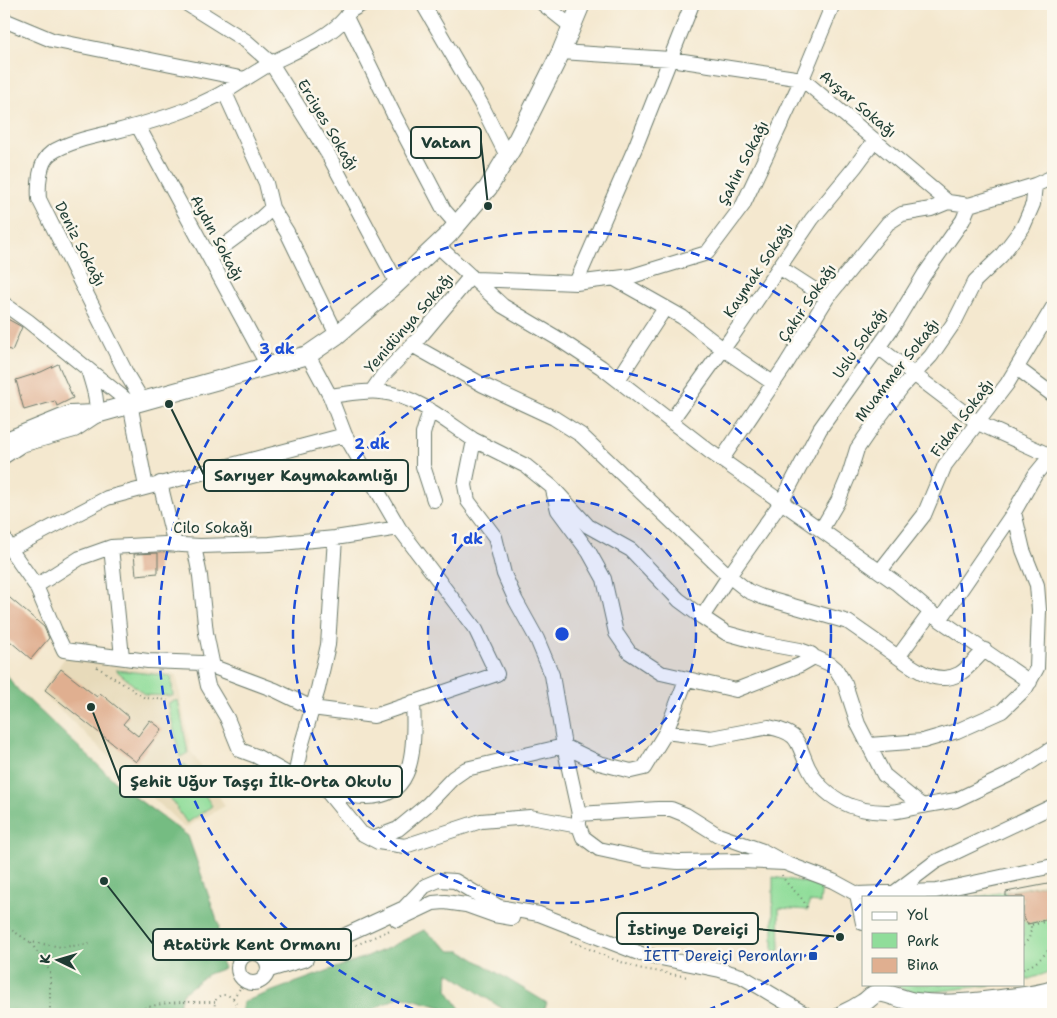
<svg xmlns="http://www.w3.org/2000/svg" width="1057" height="1018" font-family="'Shantell Sans',sans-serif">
  <rect width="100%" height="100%" fill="#fbf7ec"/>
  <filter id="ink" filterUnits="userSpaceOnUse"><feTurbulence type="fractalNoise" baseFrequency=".02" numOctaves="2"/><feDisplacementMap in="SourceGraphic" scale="10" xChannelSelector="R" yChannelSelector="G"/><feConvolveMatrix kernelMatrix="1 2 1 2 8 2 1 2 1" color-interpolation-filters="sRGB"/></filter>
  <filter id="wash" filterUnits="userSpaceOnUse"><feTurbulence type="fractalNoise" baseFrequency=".0096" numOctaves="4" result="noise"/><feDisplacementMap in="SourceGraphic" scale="20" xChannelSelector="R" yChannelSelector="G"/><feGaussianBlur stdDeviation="1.12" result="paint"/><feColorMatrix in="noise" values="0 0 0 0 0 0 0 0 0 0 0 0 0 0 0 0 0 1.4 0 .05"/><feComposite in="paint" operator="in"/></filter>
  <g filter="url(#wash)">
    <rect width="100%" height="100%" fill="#f4e8cf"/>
    <path fill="#e7daba" d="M66,656L176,674L191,751L225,806L185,828L41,692Z"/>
    <path fill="#90dd9a" stroke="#588d67" d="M116,670L171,676L173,696L145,695Z
      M178,700L188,753L180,757L168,703Z
      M185,764L212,806L187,823L159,782Z
      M773,877L822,885L820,903L809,902L808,910L779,908L780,951H773Z
      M1053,883V971L1023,981V897H977Z
      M897,984H999L917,994L900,988Z"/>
    <path fill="#74bc82" stroke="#4a7c5b" d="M4,672L18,690L120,786L188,836L219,926L215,947L224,968L208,974L183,993L178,1007L208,1009L211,1014H4Z
      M424,930L451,951H461L547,1003L542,1014H510L448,972L447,990L463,1013L401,996L363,1014H241L243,1002L384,950Z"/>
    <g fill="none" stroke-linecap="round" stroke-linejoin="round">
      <path stroke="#59b3d7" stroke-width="3" d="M157,1014L164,1012L188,1011"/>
    </g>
    <g id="blocks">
      <path fill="#e0af90" d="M4,317L22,327L12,351L4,347Z
        M58,364L73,398L57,406L55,401L24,410L16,380L41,372Z
        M158,553V573L136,575L134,554Z
        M4,593L44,627L49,638L31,659L4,636Z
        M61,669L97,697L100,693L129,717L123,724L138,736L150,720L162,729L136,762L45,690Z
        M1053,883V918L1028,924L1023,917V897H1006V892Z"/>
    </g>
  </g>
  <g filter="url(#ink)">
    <use href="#blocks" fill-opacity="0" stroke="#6a796a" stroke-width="1"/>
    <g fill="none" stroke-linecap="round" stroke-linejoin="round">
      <defs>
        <path id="minor" d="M362,4L350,11L346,17L393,113L444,210L457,225
          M423,4L481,104L507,156
          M543,4L572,27
          M346,17C329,38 295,51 271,63L328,154L397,283
          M4,20L52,40L245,79L271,63L246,41L187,4
          M561,52L670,59L802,79L948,202L969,205L1035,185L1053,177
          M225,93L266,183L272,208L287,232L337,335
          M138,126L268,366
          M437,245L503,306L557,338L601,367L709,451L896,583L940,620L1014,512L1035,475L1053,453
          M209,257L259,220L272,208
          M779,267L827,298
          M613,278L682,317L723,349L773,383
          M475,279L576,283L632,276L707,253L743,205L802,79L833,4
          M576,283L635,148L692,4
          M4,304L28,321L130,403L146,487
          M412,345L483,385L554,418L581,435L729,576L782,501L820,429L894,325L924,275L963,220L969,205
          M878,347L978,423L1053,457
          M308,355L330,396
          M1017,368L1053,395
          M88,369C92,385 98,397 96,414
          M618,380L665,308
          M372,391L383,375L420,337L471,276
          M142,400L127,375L39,199C38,186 39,161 51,153C69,141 97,136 117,131C162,119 207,106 245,79
          M430,410L423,434V466L434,500
          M671,421L731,338L812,219L855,167L875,140
          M474,440L526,466L552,487L588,526L631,550L679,600L702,617L729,576L748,591L762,597L848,622L898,657L931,612
          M722,459L785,366L827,298L888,223L902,214L931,209L948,202
          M160,483L175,545
          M553,490L558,510L589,552L604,579L616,633L629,652L661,673L736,690L800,665L814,657L811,654L800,650L762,643L726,633L702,617
          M821,530L838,501L849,475L857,449L872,427L902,387L931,356L955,321L975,281L1001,256L1023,227L1033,204L1035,185
          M4,538L10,549L107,498L345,435L330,396C347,394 365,390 381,392C417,396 445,421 474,440L465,485L468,501L495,537L504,574L516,601L537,639L552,675L564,746L579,814V826L583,837L599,849L645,859L678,862L742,861L785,863
          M335,538L328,645L318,689L300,750L295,778C325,791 388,815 406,774C415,755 414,723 413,702
          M194,546L200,576L206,633L213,667
          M111,547L122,657
          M10,549L36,586L55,631L64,650L148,661L203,663L275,690L312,708L374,716L497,674L476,630L399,528L345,435
          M880,571L924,515L945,465L1007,384L1053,307
          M36,586L80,558L111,547L165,544L200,546L270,544L335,538L399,528
          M940,620L1030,682
          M814,657L830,664L836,669L845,684L858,724L884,775L922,806L956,800L1017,771L1053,748
          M898,657C915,669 937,686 959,674C969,668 977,657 985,650
          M203,663L208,686L227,718L240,750L256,756L295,778
          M666,732L686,680
          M869,745L923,741L957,731L1002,711L1026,688L1037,668L1039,610L1037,585L1023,550L1014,512
          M326,790L361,833L378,842L405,846L481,821L530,817L579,826
          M579,814L658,809H671L686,815L718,835L763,851L785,863L833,881L857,894L936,891L1053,866
          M372,839L398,829L427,805L453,778L466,769L564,746L599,763L631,771L644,768L666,732L711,738L769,727C801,734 796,741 808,767C823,799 854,812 887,812C899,812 911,808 922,806
          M894,893L935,862L1053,806
          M857,894L863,923
          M397,920L433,903L445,902L466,905L494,915L512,918
          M254,952L299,954L315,949L404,908L425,886L439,880L455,881L499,907L539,914L641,954L720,970L741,976L805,1014
          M238 968a15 15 0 1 1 30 0a15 15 0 1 1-30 0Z
          M269,970L306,959"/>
        <path id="major" d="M4,442L70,415L96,414L308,355L337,335L391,289L449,234L488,188L517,140L561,52L581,4
          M4,454L21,443L74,428L95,414
          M843,1014C850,1011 857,1007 863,1003C869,1000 871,994 879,993C885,992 907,1001 916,1002C947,1006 977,1002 1008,998C1023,996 1039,995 1053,990
          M983,1014L1037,1008L1053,1004"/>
      </defs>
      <use href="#minor" stroke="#6a796a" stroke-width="16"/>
      <use href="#major" stroke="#6a796a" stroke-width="20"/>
      <path stroke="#6a796a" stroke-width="2" stroke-dasharray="1 4" stroke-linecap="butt" d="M97,667L145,698L168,700
        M782,875C787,888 804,895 807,909
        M1023,921L1031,925L1053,920
        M4,925L30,942L62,947L91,944
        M571,941L610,958L638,968L688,977
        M31,943L50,971V1014
        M356,945L390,930
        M1023,945C1030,939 1031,934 1031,925
        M241,951C230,960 234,976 243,985L258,986L266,983
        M1023,969C1037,964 1045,955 1053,944
        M233,998L242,986
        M131,1014C157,1000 186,1002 215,1002
        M219,1014C216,1011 214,1008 215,1003C218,986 247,999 231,1014"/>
      <use href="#minor" stroke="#fff" stroke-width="14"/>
      <use href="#major" stroke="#fff" stroke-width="18"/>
    </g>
  </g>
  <circle cx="562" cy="634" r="134" fill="#1d4ed8" fill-opacity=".12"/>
  <g fill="none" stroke="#1d4ed8" stroke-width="2.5" stroke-dasharray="9 6">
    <circle cx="562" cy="634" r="134"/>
    <circle cx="562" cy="634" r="269"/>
    <path d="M861 904A403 403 0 0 1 697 1014M427 1014A403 403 0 1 1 868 896"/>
  </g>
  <rect fill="#1a4fb4" stroke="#fbf7ec" stroke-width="2" x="808" y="951" width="10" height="10" rx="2.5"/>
  <g text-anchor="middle" stroke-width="5" stroke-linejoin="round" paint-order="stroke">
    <g font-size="15" fill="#1f3d34" stroke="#fbf7ec">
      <text transform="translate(858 104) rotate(40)" y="5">Avşar Sokağı</text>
      <text transform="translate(328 125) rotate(59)" y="5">Erciyes Sokağı</text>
      <text transform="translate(743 163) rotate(-63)" y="5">Şahin Sokağı</text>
      <text transform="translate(217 238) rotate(62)" y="5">Aydın Sokağı</text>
      <text transform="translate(80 244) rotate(63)" y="5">Deniz Sokağı</text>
      <text transform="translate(758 270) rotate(-56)" y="5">Kaymak Sokağı</text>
      <text transform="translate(807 303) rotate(-56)" y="5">Çakır Sokağı</text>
      <text transform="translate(409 323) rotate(-49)" y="5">Yenidünya Sokağı</text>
      <text transform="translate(860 343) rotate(-55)" y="5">Uslu Sokağı</text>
      <text transform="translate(897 370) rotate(-52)" y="5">Muammer Sokağı</text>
      <text transform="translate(962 418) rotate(-53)" y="5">Fidan Sokağı</text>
      <text x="213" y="533">Cilo Sokağı</text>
    </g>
    <g font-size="15" fill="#164399" stroke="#fbf7ec" text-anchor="end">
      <text x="803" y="961">İETT Dereiçi Peronları</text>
    </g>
  </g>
  <circle cx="562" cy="634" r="8" fill="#1d4ed8" stroke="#fbf7ec" stroke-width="2.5"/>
  <g font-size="15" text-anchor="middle" font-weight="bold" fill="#1d4ed8" stroke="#fbf7ec" stroke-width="5" stroke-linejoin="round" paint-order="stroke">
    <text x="277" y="354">3 dk</text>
    <text x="372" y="449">2 dk</text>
    <text x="467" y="544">1 dk</text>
  </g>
  <path fill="none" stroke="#1f3d34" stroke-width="2" d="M488 206L481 142M169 404L204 475M91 707L120 782M840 937L758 929M104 881L153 944"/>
  <g fill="#1f3d34" stroke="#fbf7ec" stroke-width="2">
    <circle cx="488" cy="206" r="5"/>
    <circle cx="169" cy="404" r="5"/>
    <circle cx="91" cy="707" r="5"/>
    <circle cx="840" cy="937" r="5"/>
    <circle cx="104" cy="881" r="5"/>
  </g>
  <g fill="#fbf7ec" stroke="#1f3d34" stroke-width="2">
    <rect x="411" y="127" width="70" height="31" rx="5"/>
    <rect x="204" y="460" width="204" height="31" rx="5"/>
    <rect x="120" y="766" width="282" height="31" rx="5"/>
    <rect x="617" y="913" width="141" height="31" rx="5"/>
    <rect x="153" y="929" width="198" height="31" rx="5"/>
  </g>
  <g font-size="16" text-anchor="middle" font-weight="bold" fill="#1f3d34">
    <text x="446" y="148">Vatan</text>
    <text x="306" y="481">Sarıyer Kaymakamlığı</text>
    <text x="261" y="787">Şehit Uğur Taşçı İlk-Orta Okulu</text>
    <text x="688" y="935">İstinye Dereiçi</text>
    <text x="252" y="950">Atatürk Kent Ormanı</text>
  </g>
  <rect width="1057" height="1018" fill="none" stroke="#fbf7ec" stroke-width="20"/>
  <rect x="862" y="896" width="162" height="90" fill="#fbf7ec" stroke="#a3ada2"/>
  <rect x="872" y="912" width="25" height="8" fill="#ffffff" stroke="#a3ada2"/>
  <text x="907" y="920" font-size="15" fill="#1f3d34">Yol</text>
  <rect x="872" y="933" width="25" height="15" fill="#90dd9a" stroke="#a3ada2"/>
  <text x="907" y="946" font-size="15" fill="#1f3d34">Park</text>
  <rect x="872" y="958" width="25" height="15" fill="#e0af90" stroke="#a3ada2"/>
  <text x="907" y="970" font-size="15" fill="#1f3d34">Bina</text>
  <g transform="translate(58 960) rotate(275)" stroke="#fbf7ec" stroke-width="4" paint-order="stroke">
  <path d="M0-4L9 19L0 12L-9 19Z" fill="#1f3d34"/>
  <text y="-8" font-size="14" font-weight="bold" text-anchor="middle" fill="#1f3d34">K</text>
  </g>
</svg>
